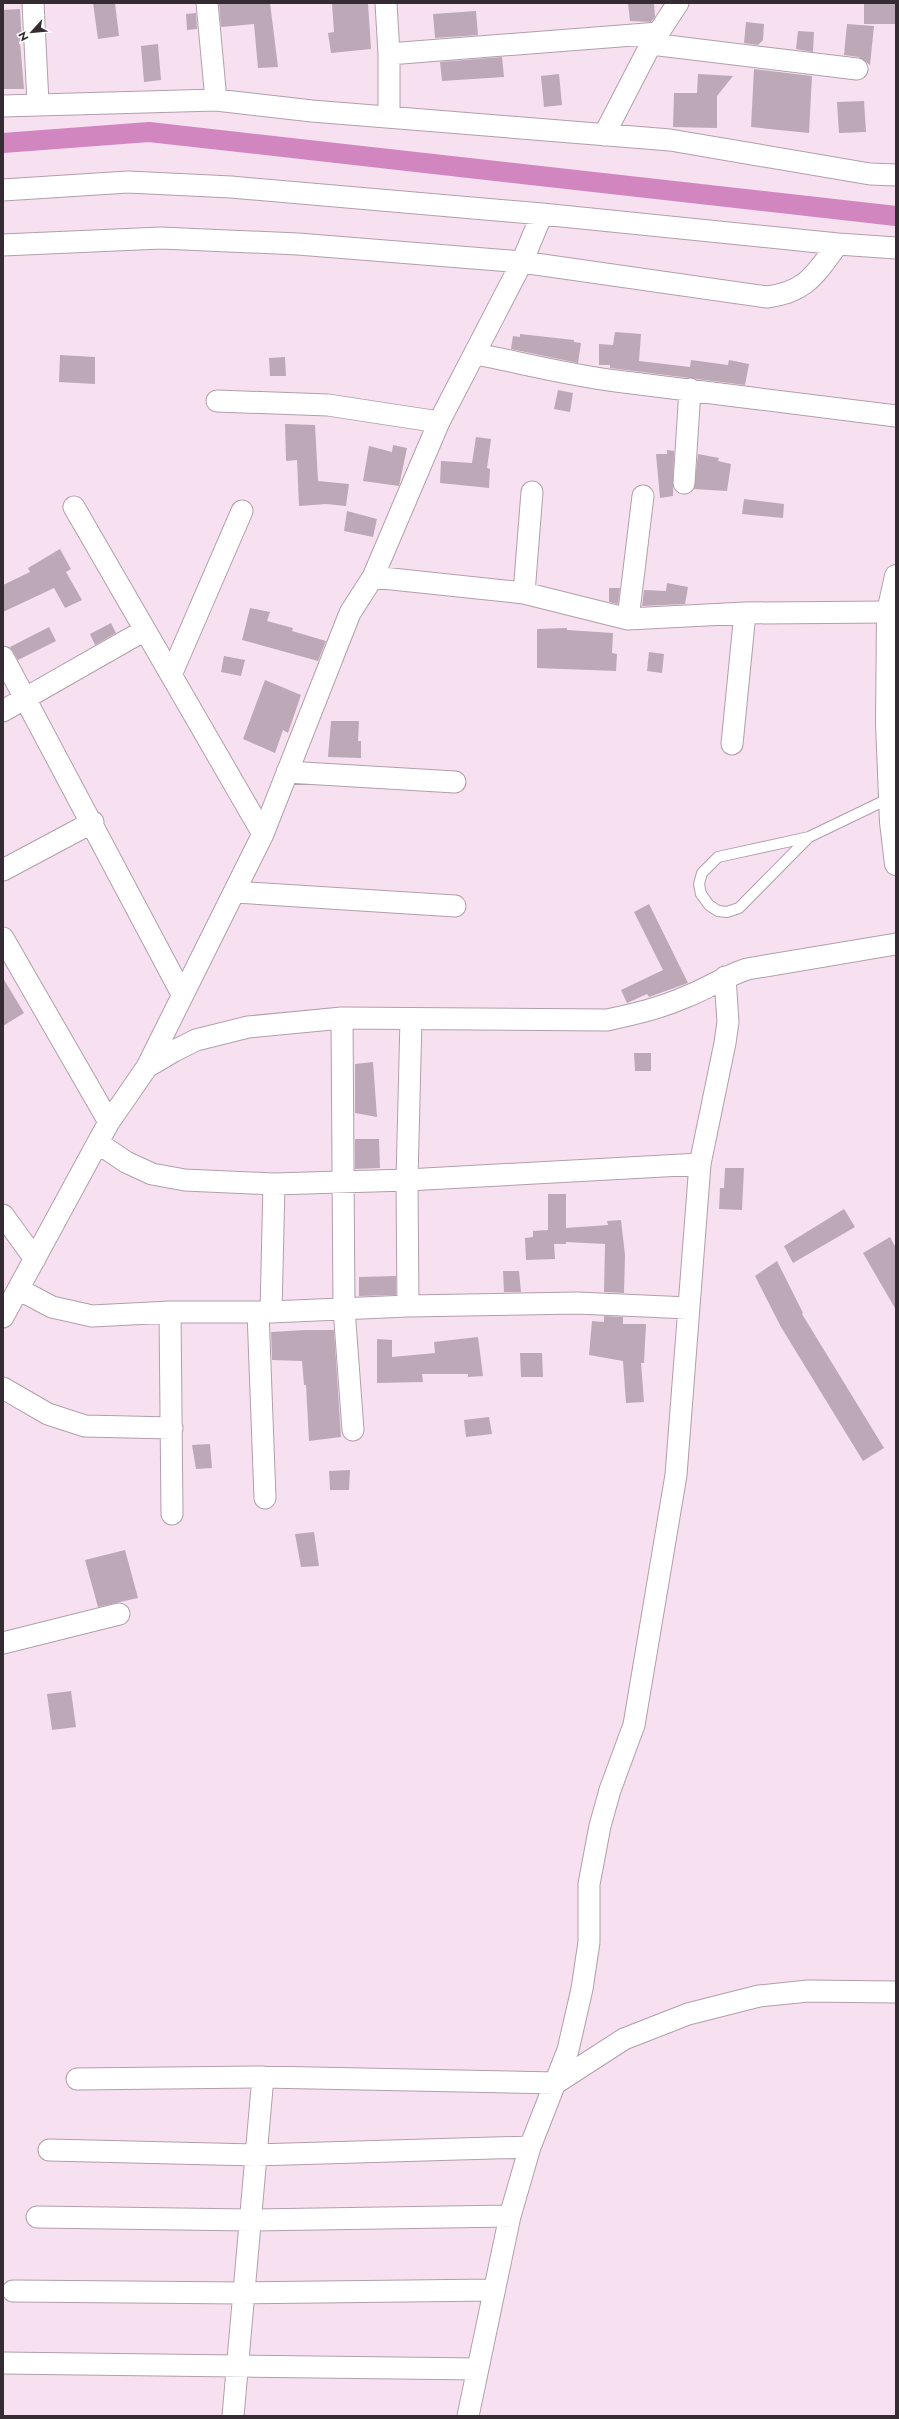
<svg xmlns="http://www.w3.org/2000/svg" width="899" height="2419" font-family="Jost,sans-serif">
  <rect width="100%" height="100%" fill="#f7e1f1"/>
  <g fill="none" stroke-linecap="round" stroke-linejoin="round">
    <path stroke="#d286c0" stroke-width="20" d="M3,143L149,132L896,216"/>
  </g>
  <path fill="#bca8b6" d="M93,3H115L119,36L98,39Z
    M219,3H270L278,67L258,68L254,24L221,27Z
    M332,3H368L371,49L331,53L328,33L334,32Z
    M628,3H654L655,17L651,22L630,21Z
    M864,3H896V24H864Z
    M20,9L22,42H20L24,89H3V10Z
    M476,11L478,35L435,38L433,14Z
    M196,13L197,29L187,30L186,14Z
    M746,22L764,24L763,40L758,45L744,43Z
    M847,24L874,26L870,65L859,57L844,55Z
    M798,31L814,32L813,52L796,49Z
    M158,44L161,80L144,82L141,46Z
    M502,57L504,77L442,81L440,62Z
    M754,69L812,76L809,133L751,127Z
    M559,74L562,105L544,107L541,76Z
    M698,74L733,76L717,96V128L673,127L674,93H697Z
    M864,101L866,132L839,133L837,102Z
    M615,332L641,334L639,361L690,367L691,360L728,365L729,360L749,364L745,385L618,369L610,368V365H599V344L613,345Z
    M520,334L574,340V342L581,343L578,363L511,349L513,336L520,337Z
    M60,355L95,357V384L59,382Z
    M285,357L286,376H270L269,358Z
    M558,390L573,393L570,412L554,409Z
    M285,424L315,425L318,481L349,484L346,506L326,504L299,506L297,460L286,461Z
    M476,437L491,439L487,468L490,469L489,488L440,483L441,461L472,463Z
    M393,445L407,448L399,486L363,481L369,446L392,452Z
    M667,450L674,451L673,496L660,498L656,454H667Z
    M698,454L719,458L718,461L731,464L727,491L694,489Z
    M744,499L784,504L783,518L742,514Z
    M347,511L377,519L373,537L344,531Z
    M60,549L71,569L66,572L82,600L65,608L54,588L3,612V585L30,572L28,568Z
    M667,583L688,587L685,604L642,606L644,590L666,591Z
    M609,588H620L618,604L609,602Z
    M250,608L270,612L267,621L293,628L292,631L326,641L318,661L242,640Z
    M111,623L116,633L95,645L90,634Z
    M49,627L56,641L18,660L10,647Z
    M567,628V630L613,633L612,653L617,654L616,671L537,668V629Z
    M649,652L664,654L662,673L647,671Z
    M224,656L245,660L241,676L221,672Z
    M265,680L301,695L288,733L283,730L275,753L243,739Z
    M331,721H359L358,741H361V758L328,757Z
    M649,904L688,983L649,997L647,994L627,1003L621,990L663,970L634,912Z
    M3,978L24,1013L3,1026Z
    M634,1053H651V1071H635Z
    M373,1062L377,1117L355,1113V1064Z
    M355,1139H379L380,1168L355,1169Z
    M725,1168H744L742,1210L719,1209L720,1188H724Z
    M548,1194H566V1228L608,1225L607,1221L621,1220L625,1255L624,1293L604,1292L605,1244L566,1242V1244H554L555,1259L526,1260L525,1238L533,1237V1231L548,1230Z
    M844,1209L855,1227L793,1263L784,1246Z
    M890,1237L896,1248V1310L863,1253Z
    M777,1261L803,1313L802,1314L884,1448L863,1461L781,1327L755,1276Z
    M503,1271H519L521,1292H504Z
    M396,1276V1295L359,1296V1277Z
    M604,1316L623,1317V1324H646L644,1363H641L644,1402L626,1403L623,1361L589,1355L592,1321L604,1322Z
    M305,1330H334L341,1437L309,1441L306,1385H304L302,1361L272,1360L271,1332Z
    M478,1337L483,1376L468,1377V1374H422L423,1382L377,1383V1339L392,1340V1357L435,1353L434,1342Z
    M520,1353H542L543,1377H521Z
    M489,1417L492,1434L466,1437L464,1420Z
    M210,1444L212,1468L196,1469L192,1445Z
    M350,1470L349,1490H330L329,1471Z
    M314,1532L319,1566L301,1567L295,1534Z
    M125,1550L138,1598L98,1607L85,1560Z
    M71,1691L76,1727L52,1730L47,1694Z"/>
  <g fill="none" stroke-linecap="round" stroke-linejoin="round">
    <defs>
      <path id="service" d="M809,837L739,908L727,912L718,911L709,905L701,894L699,884L702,873L718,857L809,837L890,798"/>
      <path id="minor" d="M33,3L38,103
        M207,3L216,100
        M386,3L389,54V116
        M651,44L857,69
        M389,54L659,33
        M3,106L216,100L312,111L670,140L870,174L896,175
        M604,135L651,44L678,3
        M3,190L128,182L231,187L542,214L838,244L896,248
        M3,245L161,238L298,244L522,262L767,297C807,292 815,274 838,244
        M476,354C522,363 569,375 616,381C709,392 803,405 896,416
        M217,401L328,405L439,422
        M684,483L690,389
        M74,507L263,834
        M373,577L524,593L628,619L745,613L888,612
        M524,593L532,492
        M628,619L643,496
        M3,657L182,994
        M171,675L242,511
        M3,711L145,630
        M732,744L745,613
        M287,772L455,782
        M3,870L93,822
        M235,892L455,906
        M3,938L109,1122
        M342,1018L344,1309L353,1430
        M147,1067L263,834L350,613L373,577L439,422L522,262L542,214
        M98,1143L126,1162L152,1174L185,1180L274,1184L407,1180L700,1164
        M3,1215L35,1259
        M18,1289L52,1307L92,1316L170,1312H271L408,1306L577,1303L688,1308
        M408,1306L407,1180L411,1019
        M170,1312L172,1514
        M258,1312L265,1498
        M271,1312L274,1184
        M3,1317L109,1122L147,1067L174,1051L196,1040L248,1027L342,1018L607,1020C635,1014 661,1008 688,996C708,988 726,976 747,969L896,944
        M3,1388L48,1414L85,1426L172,1428
        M3,1643L119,1614
        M77,2079L263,2077L556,2083L624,2039L688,2014L759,1996L808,1991L896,1992
        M49,2150L255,2155L530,2147
        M37,2217L250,2220L510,2216
        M13,2291L243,2293L494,2290
        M3,2363L478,2369
        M233,2416L263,2077
        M468,2416L510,2216L530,2147L568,2050L582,1989L589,1942V1884L600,1826L610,1790L634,1725L676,1475L700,1164L725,1043L728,1022L725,977"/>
      <path id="secondary" d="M896,576L888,612L887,724L891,822L896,864"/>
    </defs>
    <use href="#service" stroke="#b29eac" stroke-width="12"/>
    <use href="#minor" stroke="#b29eac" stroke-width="23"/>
    <use href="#secondary" stroke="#b29eac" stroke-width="24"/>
    <use href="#service" stroke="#fff" stroke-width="10"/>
    <use href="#minor" stroke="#fff" stroke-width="21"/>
    <use href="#secondary" stroke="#fff" stroke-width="22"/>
  </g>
  <rect width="899" height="2419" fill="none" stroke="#342c32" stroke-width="8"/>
  <g transform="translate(32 32) rotate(243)" stroke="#ffffff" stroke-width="3" paint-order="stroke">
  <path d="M0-3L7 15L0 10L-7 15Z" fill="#342c32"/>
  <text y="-6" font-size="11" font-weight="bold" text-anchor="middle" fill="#342c32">N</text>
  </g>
</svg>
